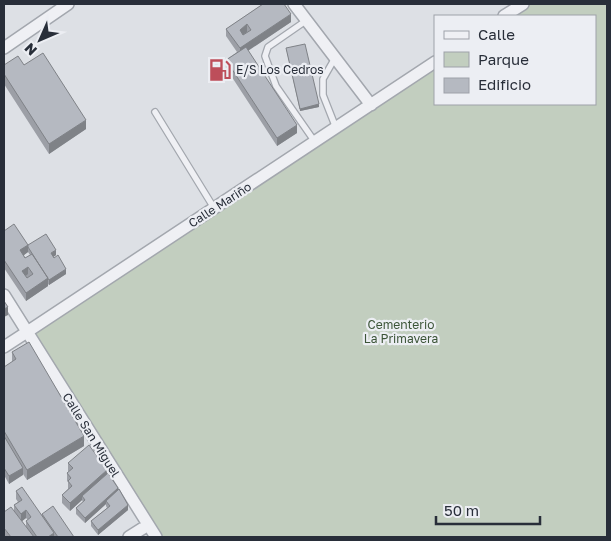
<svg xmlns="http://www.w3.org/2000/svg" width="611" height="541" font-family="'Golos Text',sans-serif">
  <rect width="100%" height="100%" fill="#dde0e5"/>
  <path fill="#c2cebf" d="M523,4H607V537H157L27,332L435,62V104H595V16H504Z"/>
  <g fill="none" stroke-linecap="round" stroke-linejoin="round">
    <defs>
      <path id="lane" d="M307,20L268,47L265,56L276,86L315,142
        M335,58L323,79V95L336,128
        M155,112L214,208"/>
      <path id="street" d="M294,4L371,105
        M504,16L523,4
        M4,48L68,4
        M4,295L156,537
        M4,347L27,332L435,62
        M129,537L148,525"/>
    </defs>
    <use href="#lane" stroke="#a3a7ae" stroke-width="8"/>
    <use href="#street" stroke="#a3a7ae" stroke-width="14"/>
    <use href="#lane" stroke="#eff0f4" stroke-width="5.5"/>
    <use href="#street" stroke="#eff0f4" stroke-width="11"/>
  </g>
  <path fill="#9c9fa6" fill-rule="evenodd" d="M263,4L291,22L248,51L297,133L277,146L226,68V60L237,52L226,36V29Z
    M286,48L319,107L300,111Z
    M4,65H24L86,129L49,154L4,84Z
    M4,231L28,245L56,255L53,257L66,274L49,285L48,284V286L26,301L4,268ZM28,252L30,255L25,258L24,255Z
    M12,352L84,446L27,480L23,474L9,484L4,475V367L12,362Z
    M68,463L107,474L118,490L128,510L98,535L91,526V521L107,508L106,506V504L85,523L76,514V508L83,502L82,500L70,511L62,503V495L68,489V482L67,481V473L69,472L68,471Z
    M16,491L42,515V514L74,537H5L4,535V512H14V505L18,502L16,499ZM26,518L28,520L26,521V527L22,521Z"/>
  <path fill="#7f8287" d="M291,14V22L240,56V48Z
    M247,24V32L240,37V30Z
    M319,104V107L300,111V109Z
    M86,120V129L49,154V144Z
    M297,125V133L277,146V138Z
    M28,245V252L20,258V250Z
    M56,250V255L51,259V253Z
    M28,267V274L22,279V271Z
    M66,269V274L49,285V280Z
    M48,278V286L26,301V293Z
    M8,307V315L4,317V309Z
    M84,436V446L27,480V470Z
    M23,468V475L9,484V476Z
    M107,470V477L82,496V500L70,511V503Z
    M118,488V493L106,501V504L85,523V518Z
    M128,505V510L98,535V530Z
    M26,510V518L21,522V514Z
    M54,533V537H48Z"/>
  <path fill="#b5b9c1" stroke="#7f8287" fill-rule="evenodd" d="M263,4H284L291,14L240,48L226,29ZM247,24L251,30L243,35L240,30Z
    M305,44L319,104L300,109L286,48Z
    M246,47L297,125L277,138L226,60Z
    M43,53L86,120L49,144L4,74V65L18,56L24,65Z
    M14,224L28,245L20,250L25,258L32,254L48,278L26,293L4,260V231ZM28,267L33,274L27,278L22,271Z
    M46,234L56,250L51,253L54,258L58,255L66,269L49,280L28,247V245Z
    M4,301L8,307L4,309Z
    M29,342L84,436L27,470L4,431V367L16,359L12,352Z
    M4,436L23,468L9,476L4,468Z
    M89,445L107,470L70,503L62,495L72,486L68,481L71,478L67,473L73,468L68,463Z
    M108,473L118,488L85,518L76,508L85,500L82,496Z
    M22,487L54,533L48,537H37L26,521L31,517L26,510L21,514L14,505L22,500L16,491Z
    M119,489L128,505L98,530L91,521L110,506L106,501Z
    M53,506L74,537H58L42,514Z
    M11,507L34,537H11L4,528V512Z"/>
  <defs>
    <symbol id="fuel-bare" viewBox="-9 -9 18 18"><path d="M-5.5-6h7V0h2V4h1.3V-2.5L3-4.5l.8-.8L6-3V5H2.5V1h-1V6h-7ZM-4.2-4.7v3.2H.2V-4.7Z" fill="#bd4e5a" stroke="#eceef3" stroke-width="2.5" paint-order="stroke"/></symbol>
  </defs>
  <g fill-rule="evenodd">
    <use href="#fuel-bare" x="204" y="54" width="32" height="32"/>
  </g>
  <g text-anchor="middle" stroke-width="4.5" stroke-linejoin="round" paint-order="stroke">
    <g font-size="12" fill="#282e39" stroke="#eceef3" text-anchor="start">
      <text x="236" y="74">E/S Los Cedros</text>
    </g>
    <g font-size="12" fill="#282e39" stroke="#eceef3">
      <text transform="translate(220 205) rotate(-33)" y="4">Calle Mariño</text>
      <text transform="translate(91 435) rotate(58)" y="4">Calle San Miguel</text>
    </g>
    <g font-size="12" fill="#3b5437" stroke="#eceef3">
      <text x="401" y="329">Cementerio<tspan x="401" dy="14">La Primavera</tspan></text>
    </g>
  </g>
  <rect width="611" height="541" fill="none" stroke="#282e39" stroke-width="10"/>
  <rect x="434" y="15" width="162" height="90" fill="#eceef3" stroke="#9ea1a9"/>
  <rect x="444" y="31" width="25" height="8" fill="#eff0f4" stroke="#9ea1a9"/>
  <text x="478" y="40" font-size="15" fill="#282e39">Calle</text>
  <rect x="444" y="52" width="25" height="15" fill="#c2cebf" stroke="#9ea1a9"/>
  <text x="478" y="65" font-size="15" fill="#282e39">Parque</text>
  <rect x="444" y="78" width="25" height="15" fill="#b5b9c1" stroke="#9ea1a9"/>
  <text x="478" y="90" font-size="15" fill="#282e39">Edificio</text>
  <g transform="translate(40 40) rotate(225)" stroke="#eceef3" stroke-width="4" paint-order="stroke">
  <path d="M0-4L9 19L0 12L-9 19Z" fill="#282e39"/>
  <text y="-8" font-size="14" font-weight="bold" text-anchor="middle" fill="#282e39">N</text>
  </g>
  <path d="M436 516v8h104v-8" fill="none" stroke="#282e39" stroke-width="2.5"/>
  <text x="444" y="516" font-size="15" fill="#282e39" stroke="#eceef3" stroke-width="4" paint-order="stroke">50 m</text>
</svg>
